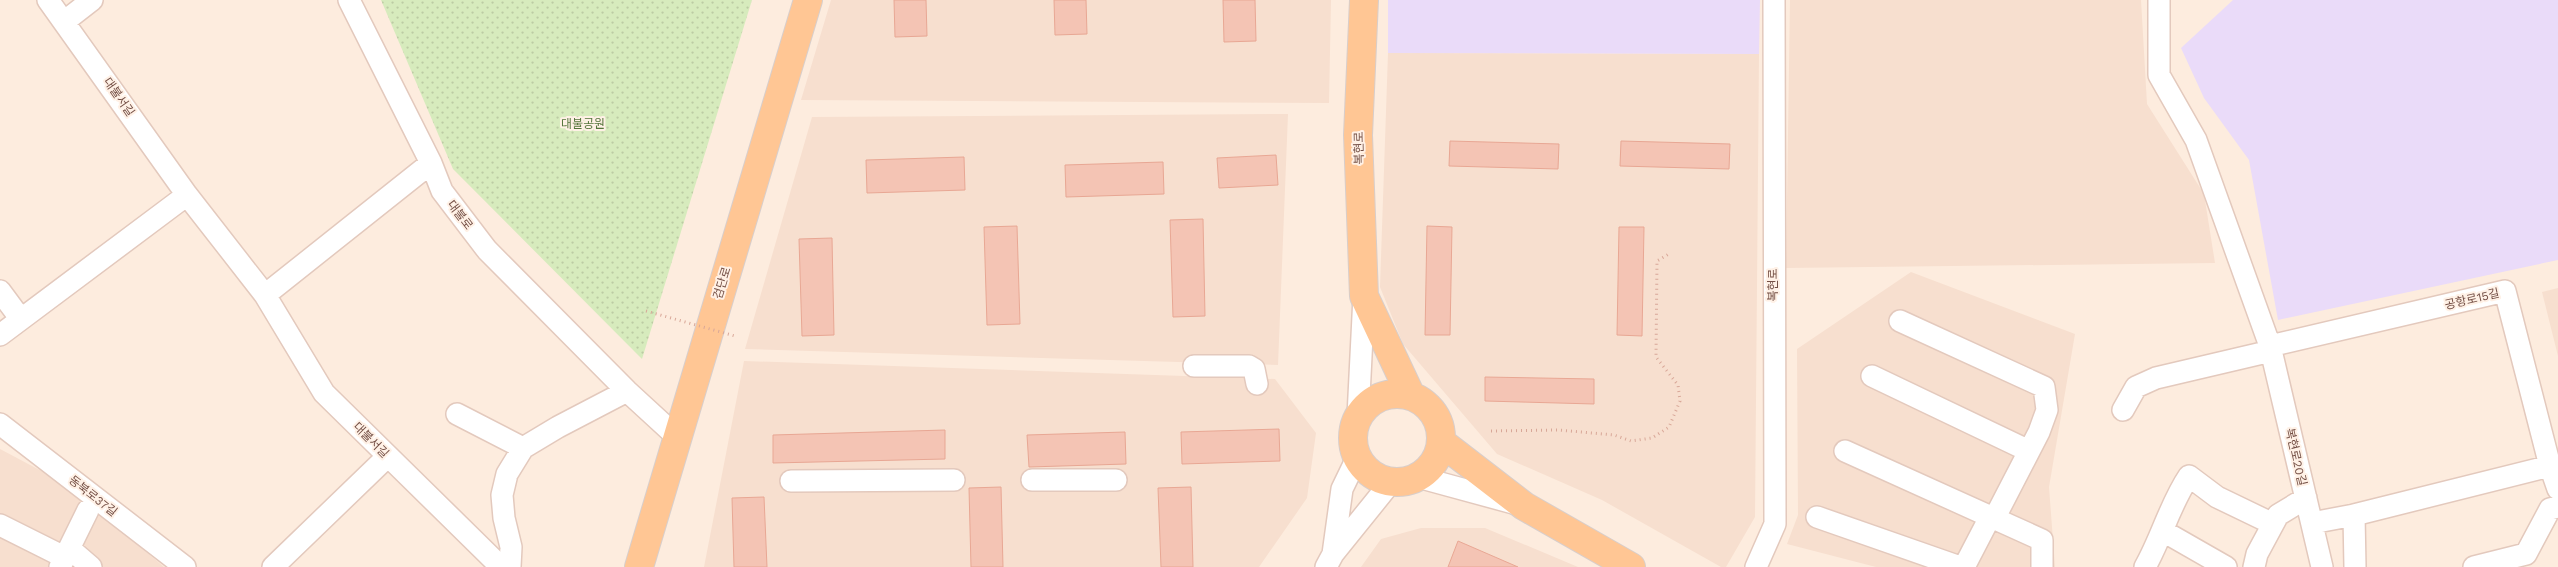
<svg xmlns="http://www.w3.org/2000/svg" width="2558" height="567" font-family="'Work Sans','Noto Sans KR',sans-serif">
  <defs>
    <pattern id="park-dots" width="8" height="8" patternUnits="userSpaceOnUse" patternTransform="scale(1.25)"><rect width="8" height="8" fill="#d7ebbd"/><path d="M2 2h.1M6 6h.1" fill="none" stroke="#bccba4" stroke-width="1.8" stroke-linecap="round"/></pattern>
  </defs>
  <rect width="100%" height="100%" fill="#fdecde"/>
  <path fill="#f7dfcf" d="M831,0H1331L1329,103L801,100Z
    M1790,0H2141L2147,104L2204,194L2215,263L1786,268Z
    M1388,53L1759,54L1755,517L1726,567H1721L1602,500L1497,454L1403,344L1380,287Z
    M1288,114L1278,365L745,349L812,117Z
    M1911,272L2075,334L2049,487L2055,567H1876L1787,544L1798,515L1797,349Z
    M2558,288V356L2542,292Z
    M744,361L1275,379L1316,433L1307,498L1259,567H704Z
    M0,449L66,484L164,567H0Z
    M1421,528H1485L1578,567H1361L1381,539Z"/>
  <path fill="#eadbf9" d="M1388,0H1760L1759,54L1388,53Z
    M2233,0H2558V260L2278,320L2249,160L2204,98L2181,48Z"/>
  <path fill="url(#park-dots)" d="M381,0H752L642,359L453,169Z"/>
  <path fill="#f4c4b4" stroke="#e8a794" d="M894,0H926L927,36L895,37Z
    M1054,0H1086L1087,34L1055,35Z
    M1223,0H1255L1256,41L1224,42Z
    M1450,141L1559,144L1558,169L1449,166Z
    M1621,141L1730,144L1729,169L1620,166Z
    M1276,155L1278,185L1219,188L1217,158Z
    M964,157L965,190L867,193L866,160Z
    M1163,162L1164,194L1066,197L1065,165Z
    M1203,219L1205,316L1173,317L1170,220Z
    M1017,226L1020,324L987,325L984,227Z
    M1427,226L1452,227L1450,335H1425Z
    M1619,227H1644L1642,336L1617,335Z
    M832,238L834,335L802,336L799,239Z
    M1485,377L1594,379V404L1485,401Z
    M1279,429L1280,461L1182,464L1181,432Z
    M945,430V459L773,463V435Z
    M1125,432L1126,464L1029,467L1027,435Z
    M1001,487L1003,567H971L969,488Z
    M1191,487L1193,567H1161L1158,488Z
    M764,497L767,567H734L732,498Z
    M1458,541L1518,567H1448Z"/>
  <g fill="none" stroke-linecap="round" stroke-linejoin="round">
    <defs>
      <path id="minor" d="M48,0L187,195L265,295L324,393L501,567
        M349,0L431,163L442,191L487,250L627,391L676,436
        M2159,0V75L2196,140L2270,346L2322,567
        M65,21L92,0
        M0,291L20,318
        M265,295L431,163
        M1900,321L2044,387L2047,410L2039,432L1994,519
        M0,335L187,195
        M2270,346L2505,291L2550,466L2558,489
        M1194,366H1249L1254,369L1257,384
        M1872,376L2029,451
        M2123,410L2136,387L2156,378L2271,351
        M457,414L523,448
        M1358,416L1364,296
        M0,424L185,567
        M1845,451L2042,540V567
        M1418,477L1517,504
        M1032,480H1116
        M791,481L954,480
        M2354,515L2550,466
        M1817,517L1960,567
        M2312,523L2354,515L2355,567
        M0,525L64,557
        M2163,531L2226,567
        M69,548L91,567
        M1333,554L1342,489L1357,458
        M60,567L88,510
        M273,567L388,456
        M510,567L511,547L504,518L502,495L507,474L523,448L558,427L627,391
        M1326,567L1333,554L1391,482
        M1756,567L1775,524L1774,0
        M1964,567L1990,517
        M2145,567C2162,537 2170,504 2189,476L2217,497L2273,524
        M2254,567L2257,554L2278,515L2306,498
        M2474,567L2526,554L2550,509L2558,507"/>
      <path id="major" d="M1364,0L1358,135L1364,296L1411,396
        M1353 438a44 44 0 1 1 88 0a44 44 0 1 1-88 0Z
        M1441,442L1524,506L1631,567
        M639,567L808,0"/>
    </defs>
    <use href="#minor" stroke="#e3c9bd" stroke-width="24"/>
    <use href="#major" stroke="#d8cecb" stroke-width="30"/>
    <path stroke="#d8a798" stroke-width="3" stroke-dasharray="1 4" stroke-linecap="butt" d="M1491,431L1559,430L1614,435L1631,441L1652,438L1669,427L1680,401L1678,385L1656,357L1657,261L1669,254"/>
    <use href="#minor" stroke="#fff" stroke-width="21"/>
    <use href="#major" stroke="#ffc694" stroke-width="28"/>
    <path stroke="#d8a798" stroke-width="3" stroke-dasharray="1 4" stroke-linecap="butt" d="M646,311L735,336"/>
  </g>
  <g text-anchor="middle" stroke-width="4" stroke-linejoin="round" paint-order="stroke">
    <g font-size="12" fill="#744f45" stroke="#fff1e6">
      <text transform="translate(119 97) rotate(55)" y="4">대불서길</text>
      <text transform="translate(1359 148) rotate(-91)" y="4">복현로</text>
      <text transform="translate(460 215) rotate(53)" y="4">대불로</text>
      <text transform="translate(722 283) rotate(-73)" y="4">검단로</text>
      <text transform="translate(1773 285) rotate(-90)" y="4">복현로</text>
      <text transform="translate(2472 299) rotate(-13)" y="4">공항로15길</text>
      <text transform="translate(371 440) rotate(45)" y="4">대불서길</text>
      <text transform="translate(2296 457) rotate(77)" y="4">복현로20길</text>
      <text transform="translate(93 496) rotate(38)" y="4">동북로37길</text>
    </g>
    <g font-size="12" fill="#55753b" stroke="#fff1e6">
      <text x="583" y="128">대불공원</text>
    </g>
  </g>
</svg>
